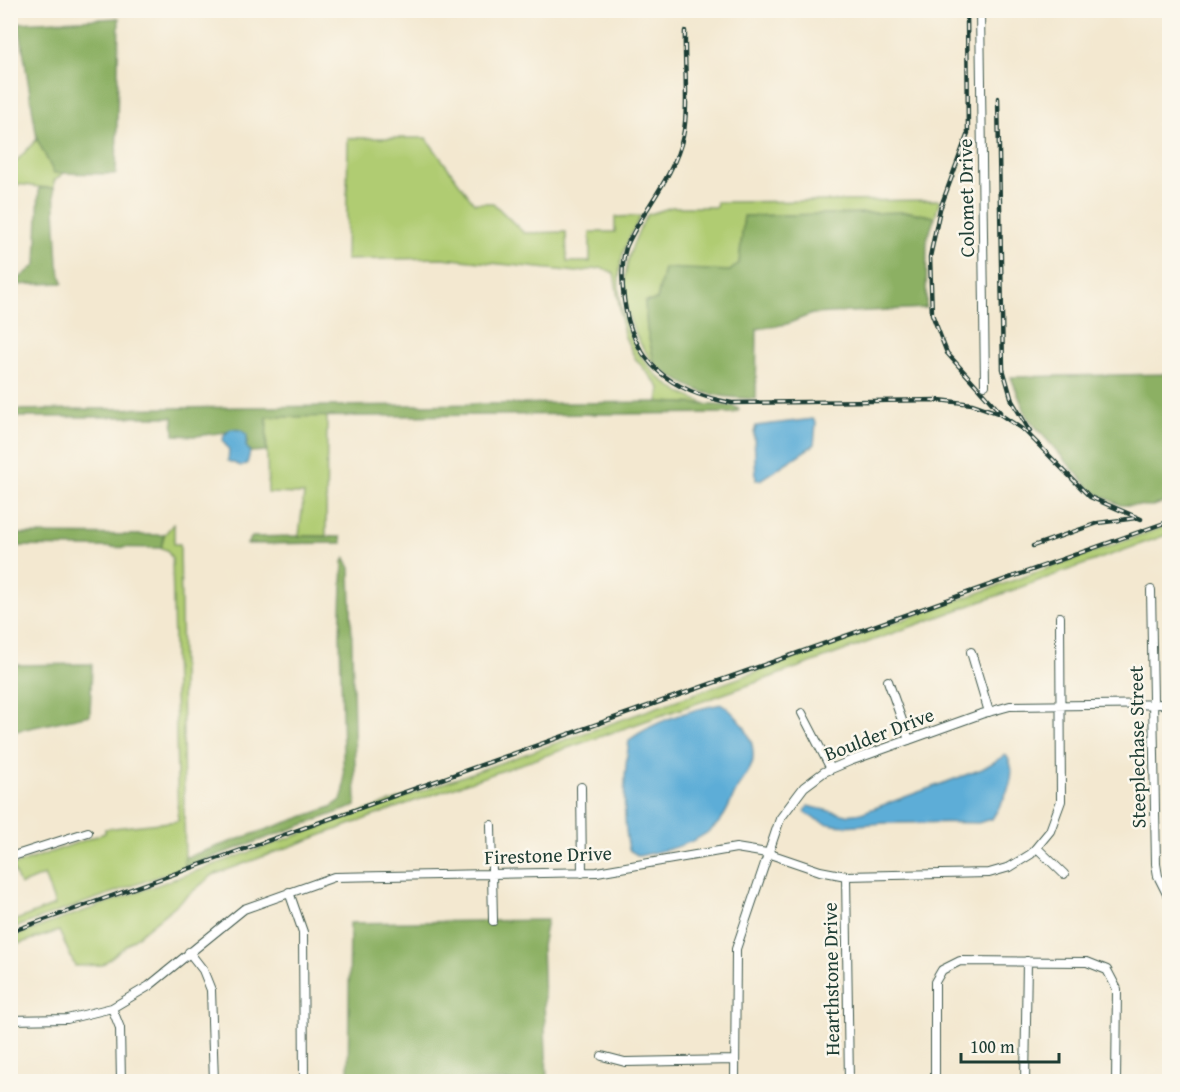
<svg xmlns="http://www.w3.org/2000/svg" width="1180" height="1092" font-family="'Gentium Book Plus',serif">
  <rect width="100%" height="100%" fill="#fbf7ec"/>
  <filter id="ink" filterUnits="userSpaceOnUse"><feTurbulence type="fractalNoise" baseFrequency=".0167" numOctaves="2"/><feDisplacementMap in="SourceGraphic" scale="12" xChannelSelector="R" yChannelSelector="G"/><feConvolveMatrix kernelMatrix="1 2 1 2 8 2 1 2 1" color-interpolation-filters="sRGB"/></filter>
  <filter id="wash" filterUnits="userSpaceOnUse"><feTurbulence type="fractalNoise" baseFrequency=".008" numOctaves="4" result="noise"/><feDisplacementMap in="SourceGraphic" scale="24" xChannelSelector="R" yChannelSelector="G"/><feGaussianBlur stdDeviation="1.35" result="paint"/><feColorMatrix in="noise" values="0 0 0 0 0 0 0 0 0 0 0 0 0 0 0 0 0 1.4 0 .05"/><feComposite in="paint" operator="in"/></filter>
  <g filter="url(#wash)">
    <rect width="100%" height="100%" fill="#f3e8d0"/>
    <path fill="#b0cc72" stroke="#688453" stroke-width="1.5" d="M348,138H426L474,203H493L524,233L566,232L567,262H590V232H615V217L641,216C634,229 625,243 622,258C611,305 632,361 673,388C682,395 695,399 706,404L658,402L660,388L635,358L624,335L614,273L601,268L577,272L442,258L346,260Z
      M37,139L54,173H64L54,181V188C38,188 26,184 11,184L10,168Z
      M940,200L935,217L910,212L744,216L739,263L730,271L664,269L657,300L645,302L647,330L655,365C616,316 616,269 647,215L672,207H716L717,202Z
      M327,416L326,536H299L304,494L268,493L266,417Z
      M174,523V544H180L185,867L11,929V922L55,905L44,875L20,885L12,866L105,833V829L178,821L172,558L167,550L161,548L164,535Z
      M1169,525V534L732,691L406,804L213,875L102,965L75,966L59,931L11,946V937Z"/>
    <path fill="#8cb064" stroke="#56764c" stroke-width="1.5" d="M119,18L116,174L54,173L37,139L19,23Z
      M39,188H54L58,265L63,283L11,285L36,265Z
      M910,212L935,217L927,240L926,308L812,314L787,324L757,329L756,399C708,397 695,393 655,365L647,330L645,302L657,300L664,268L730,271L739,263L744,216Z
      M1169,374V501L1153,506L1120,505L1092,491L1027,417L1011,377Z
      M658,402L734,406L739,410L734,413L267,417L266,451L250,452L246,446L248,440L241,430L196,436L174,435L173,417H11V410Z
      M11,534L164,535L161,548L11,546Z
      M299,536L341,537L342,543L247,544L252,537Z
      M345,558L350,568L356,806L185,867L184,858L331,807L341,800L344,790L340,636L343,562Z
      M92,664L90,715L11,732V665Z
      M547,920L542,946L547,1081L348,1082L350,923Z"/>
    <path fill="#5dadd7" stroke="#3e7586" stroke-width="1.5" d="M813,419L816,423L814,445L760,480H756L754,433L756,426Z
      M231,429L241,430L247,435L246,446L250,452L247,464L241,466L228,461L229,450L223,441L224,435Z
      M722,704C738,716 755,736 753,758C753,769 741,781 736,791C729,805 725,819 712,829C691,846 664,850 639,856L629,850C622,815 624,775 629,740C657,720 689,710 722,704Z
      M1006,755C1021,775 1003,801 992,819L978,823C948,822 916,823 885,823C858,824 829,833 805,812L808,806L847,815L861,813L982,769Z"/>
  </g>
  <g filter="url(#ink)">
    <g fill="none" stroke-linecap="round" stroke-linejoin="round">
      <defs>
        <path id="street" d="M980,10L985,385
          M1151,590L1156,864L1158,876L1170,900
          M971,652L989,712
          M888,681L909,740
          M802,713L831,769
          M581,787L582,873
          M491,825L493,921
          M1037,848L1064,874
          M10,857L88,832
          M846,876L849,1082
          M289,892L303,932L304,1082
          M189,952L203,970L211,990L214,1082
          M112,1008L120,1028L121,1082
          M10,1020L67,1019L112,1008L149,986L244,909L334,877L597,872L736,848L767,853L820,871L846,876L989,873L1010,867L1031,854L1050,831L1061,801L1060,617
          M602,1056L625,1062L735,1060
          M735,1082L736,949L780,819L804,787L824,772L850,761L981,714L1010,706L1170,704
          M935,1082V982L942,970L960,961L1087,962L1107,970L1117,989L1116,1082
          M1025,1082L1027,961"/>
      </defs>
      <use href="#street" stroke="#3f574b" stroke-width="10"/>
      <use href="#street" stroke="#fff" stroke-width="8"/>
      <defs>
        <path id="rail" d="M967,10L968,133L940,209L930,257L932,314L947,353L1000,412
          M685,31C684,60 689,110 683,136C674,177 644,208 627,245C621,260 622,284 624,299C632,363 671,392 732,403L939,400L972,404L998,413L1025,431L1090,497L1141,519
          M998,98L1003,369L1012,401L1030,431
          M1033,546L1098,523L1136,518
          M10,932L1170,521"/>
      </defs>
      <use href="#rail" stroke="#1f3d34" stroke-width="4.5"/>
      <use href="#rail" stroke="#fbf7ec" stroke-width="2" stroke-dasharray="7" stroke-linecap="butt"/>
    </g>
  </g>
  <g text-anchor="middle" stroke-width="5" stroke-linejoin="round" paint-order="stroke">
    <g font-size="20" fill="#1f3d34" stroke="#fbf7ec">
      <text transform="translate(966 198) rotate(-91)" y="7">Colomet Drive</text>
      <text transform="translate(879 734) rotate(-21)" y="7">Boulder Drive</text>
      <text transform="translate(1137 747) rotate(-91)" y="7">Steeplechase Street</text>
      <text transform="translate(548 855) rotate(-2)" y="7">Firestone Drive</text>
      <text transform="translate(831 979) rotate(-91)" y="7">Hearthstone Drive</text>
    </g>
  </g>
  <rect width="1180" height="1092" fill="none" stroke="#fbf7ec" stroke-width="36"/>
  <path d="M961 1053v9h98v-9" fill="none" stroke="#1f3d34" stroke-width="3"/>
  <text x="970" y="1053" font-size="18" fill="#1f3d34" stroke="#fbf7ec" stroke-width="4.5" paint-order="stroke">100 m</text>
</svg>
